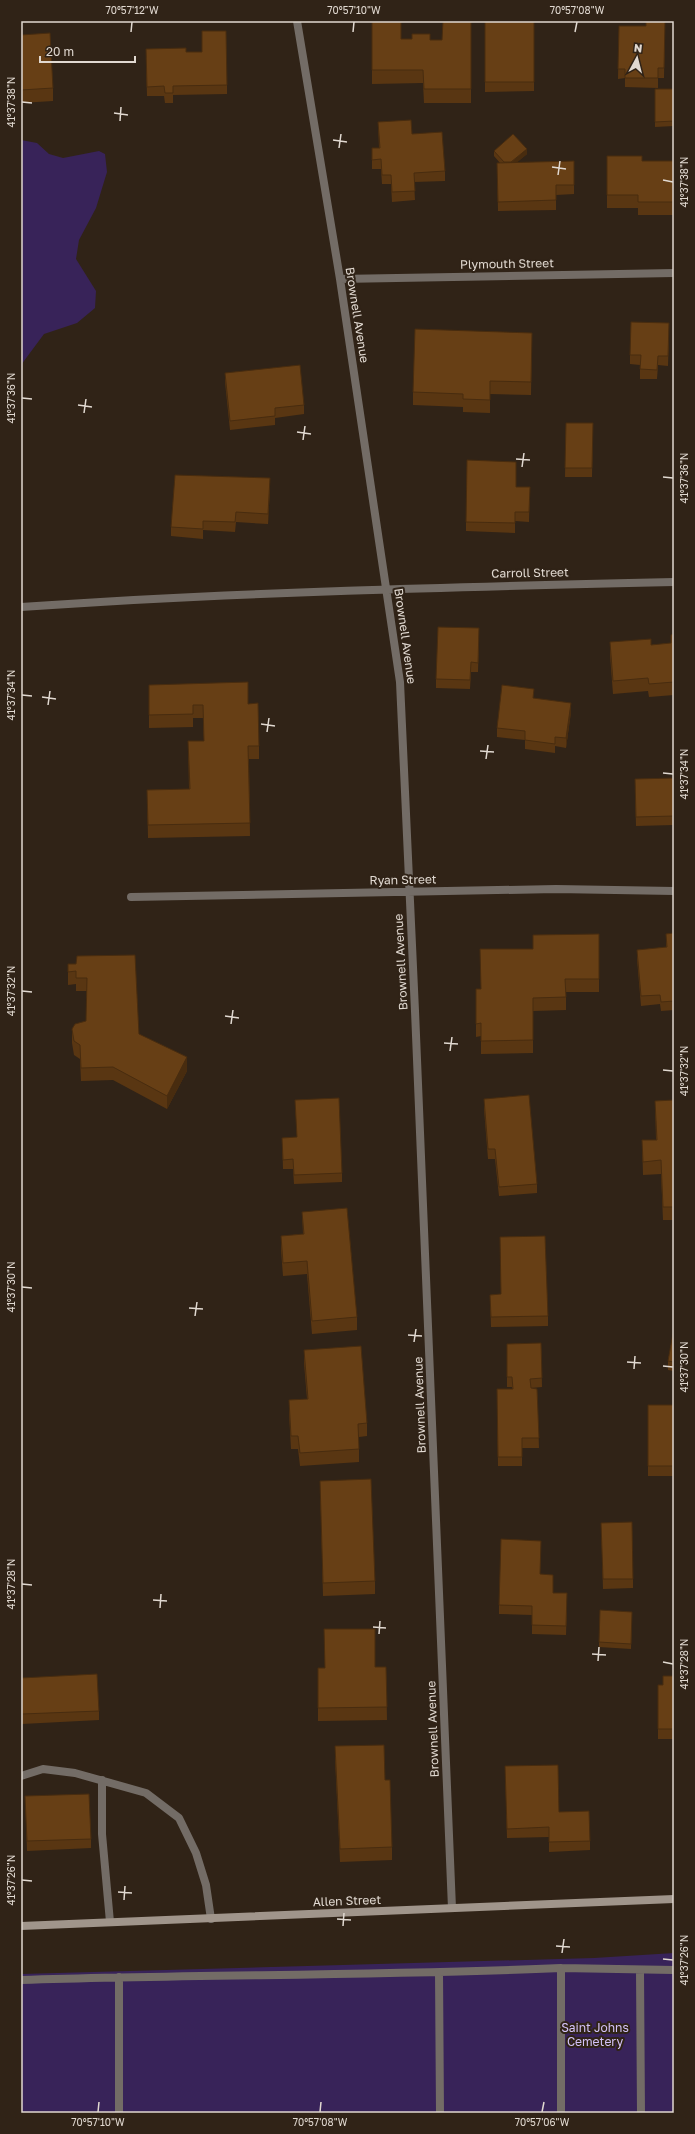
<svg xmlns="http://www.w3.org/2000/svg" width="695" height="2134" font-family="'Golos Text',sans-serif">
  <rect width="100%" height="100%" fill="#302317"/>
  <path fill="#382359" d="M21,140L37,143L49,154L63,158L99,151L105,154L107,172L96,208L79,240L76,259L96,291L95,308L77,323L44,334L21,365Z
    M674,1953V2113H21V1974L594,1958Z"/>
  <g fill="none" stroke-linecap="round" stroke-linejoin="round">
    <path stroke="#736c66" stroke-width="8" d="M21,1776L43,1769L75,1773L146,1793L179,1818L196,1853L206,1885L211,1919
      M102,1780V1834L110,1922
      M561,1968L674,1970
      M640,1971L641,2113
      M439,1973L440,2113
      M119,1977V2113
      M21,1980C201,1974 381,1976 561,1968V2113"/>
    <path stroke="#736c66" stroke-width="8" d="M297,21L340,279L400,682L415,1011L452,1908
      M340,279L674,273
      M21,607C239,592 456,587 674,582
      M131,897L556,889L674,891"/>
    <path stroke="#a0958b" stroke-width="8" d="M21,1926L674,1899"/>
  </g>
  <path fill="#593612" d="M372,21L401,39L430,40H442L471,21V103H424L423,83L372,84Z
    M485,21H534V91L485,92Z
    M665,21L664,78H658V88L625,87V78L618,79L619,26H646Z
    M21,35L53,88V101L21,103Z
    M186,52L227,85V94L173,95V103H165L164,96H147L146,58Z
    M655,89H674V126L655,127Z
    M378,122L412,134L445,171V181L414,182L415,200L392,202L391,184H382L381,169H372V148H379Z
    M494,151L527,154L517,162L574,185V194L556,195V210L498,211L497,163H500L494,156Z
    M607,156L642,161H674V215H638V208H607Z
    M532,333L531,395L490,394V413L463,412V407L413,405V392Z
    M669,333L668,366L658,365L657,379H640V365L630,364V355Z
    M225,373L304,405V414L275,418V425L230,430L225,382Z
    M566,423H593L592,477H565Z
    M516,487H530L529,522L515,521V533L466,531V522Z
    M270,488L268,524L236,522L235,532L203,530V539L171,536V527Z
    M674,634V695L649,697L648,691L613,694L610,655V642L651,645L671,643V635Z
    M479,638L478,672H471L470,689L436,688V679Z
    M149,685L248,704L259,746V759H249L250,836L148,838L147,790L189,789L188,741H204L203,718H193V727L149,728Z
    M534,698L571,712L566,748L555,746V753L525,749V740L497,737V728Z
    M674,778V825L636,826L635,789Z
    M674,933V1010L661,1011L660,1004L641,1006L637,959V950L666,947V934Z
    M599,934V992H566V1010L533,1011V1053L481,1054V1036L476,1037V1002L481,989L533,949Z
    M76,964L139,1034L187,1071L167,1109L113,1080L81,1081L80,1059L74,1055L72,1043V1029L86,1021L87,991H76V984L68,985V972Z
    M484,1099L537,1184V1193L499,1196L495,1159H488L484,1109Z
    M295,1100L342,1173V1182L294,1184L293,1169H283L282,1138L297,1137Z
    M674,1100V1220H663L661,1174L643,1175L642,1140H656L655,1101Z
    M302,1212L357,1317V1330L312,1334L307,1274L283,1276L281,1250V1236L303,1234Z
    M501,1294L548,1316V1326L491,1327L490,1295Z
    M674,1328V1371L668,1370V1361Z
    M541,1343L542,1387L531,1388L537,1389L539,1448H522V1466H498L497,1399L512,1389V1387H507V1344Z
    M304,1350L367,1423V1436L359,1437V1462L300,1466L298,1449H291L289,1413V1400L307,1399L304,1363Z
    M648,1405H674V1476H648Z
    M320,1481L375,1581V1594L323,1596Z
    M601,1523L633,1579V1588L603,1589Z
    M540,1574L553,1593L567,1603L566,1635L532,1634V1615L499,1614V1605Z
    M632,1612L631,1649L599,1647V1642Z
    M386,1667L387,1720L318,1721V1668Z
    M674,1676V1739H658V1685H663Z
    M21,1678L99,1711V1720L22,1724Z
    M335,1746L385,1780L392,1847V1860L340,1862L335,1759Z
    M505,1766L559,1812L590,1841V1850L549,1852V1837L507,1838Z
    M25,1796L91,1839V1848L27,1851Z"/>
  <path fill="#482c0f" d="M527,149V154L507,171V166Z
    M270,478V488L268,524V514Z
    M571,703V712L566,748V738Z
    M187,1057V1071L167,1109V1096Z"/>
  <path fill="#673f15" stroke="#482c0f" d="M372,21H401V39H412V34H430V40H442L443,21H471V89H424L423,70H372Z
    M485,21H534V82H485Z
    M646,21H665L664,68H658V78H625V69H618L619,26H646Z
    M202,31H226L227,85L173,86V93H165L164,86L147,87L146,49L186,48V52H202Z
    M50,33L53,88L21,90V35Z
    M655,89H674V121L655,122Z
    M411,120L412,134L442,132L445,171L414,173L415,191L392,192L391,175H382L381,159L372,160V148H380L378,122Z
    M513,134L527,149L511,162H504L494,151Z
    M607,156H642V161H674V202H638V195H607Z
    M574,161V185H556V200L498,202L497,163Z
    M631,322L669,323L668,356H658L657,370L640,369L641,355H630Z
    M415,329L532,333L531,382L490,381V400L463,399V394L413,392Z
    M300,365L304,405L275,408V416L230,421L225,373Z
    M566,423H593L592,468H565Z
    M467,460L516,462V487H530L529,512H515V523L466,522Z
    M175,475L270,478L268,514L236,512L235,522L203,521V529L171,527Z
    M438,627L479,628L478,663L471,662L470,680L436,679Z
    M674,634V682L649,684L648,678L613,681L610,642L651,639V645L671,643V635Z
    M248,682V704L258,703L259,746H248L250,823L148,825L147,790L190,789L188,741H204L203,705H193V714L149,715V685Z
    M502,685L534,689L533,698L571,703L566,738L555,737V744L525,740V731L497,728Z
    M674,778V816L636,817L635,779Z
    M674,933V1001L661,1002L660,995L641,996L637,950L667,947L666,934Z
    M599,934V979H565L566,997L533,998V1040L481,1041V1023L476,1024V989H481L480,949H533V935Z
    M135,955L139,1034L187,1057L167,1096L113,1067L81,1068L80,1045L74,1041L72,1029L75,1024L86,1021L87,978H76V971L68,972V964H76L77,956Z
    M529,1095L537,1184L499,1187L495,1149H488L484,1099Z
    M339,1098L342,1173L294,1175L293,1159L283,1160L282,1138L297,1137L295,1100Z
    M674,1100V1207H663L661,1160L643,1162L642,1140H657L655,1101Z
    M347,1208L357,1317L312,1321L307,1261L283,1263L281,1236L304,1234L302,1212Z
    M545,1236L548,1316L491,1317L490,1295L501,1294L500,1237Z
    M674,1328V1362L668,1361Z
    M541,1343L542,1378L530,1379L531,1388L537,1389L539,1438H522V1457H498L497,1389H513L512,1377H507V1344Z
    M361,1346L367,1423L358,1424L359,1449L300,1453L298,1436H291L289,1400L308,1399L304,1350Z
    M648,1405H674V1466H648Z
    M371,1479L375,1581L323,1583L320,1481Z
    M632,1522L633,1579H603L601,1523Z
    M501,1539L541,1541L540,1574L553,1575V1593H567L566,1626L532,1625V1606L499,1605Z
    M600,1610L632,1612L631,1644L599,1642Z
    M324,1629H375V1667H386L387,1707L318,1708V1668H325Z
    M97,1674L99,1711L22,1714L21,1678Z
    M663,1676H674V1729H658V1685H663Z
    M384,1745L385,1780H390L392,1847L340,1849L335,1746Z
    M558,1765L559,1812L589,1811L590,1841L549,1842V1827L507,1829L505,1766Z
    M89,1794L91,1839L27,1841L25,1796Z"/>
  <path fill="none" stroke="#e1d9d1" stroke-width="1.5" d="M131,32L132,22M353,32L354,22M575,32L577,22M22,102L32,103M114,113L128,115M120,121L121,107M333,140L347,142M339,148L341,134M552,167L566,169M558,175L560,161M663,180L673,182M22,398L32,399M78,405L92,407M84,413L86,399M297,432L311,434M303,440L305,426M516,459L530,460M522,467L524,453M663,477L673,478M22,695L32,696M42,697L56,699M48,705L50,691M261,724L275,726M267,732L269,718M480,751L494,752M486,759L488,745M663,773L673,774M22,991L32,992M225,1016L239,1018M231,1024L233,1010M444,1043L458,1044M450,1051L452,1037M663,1070L673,1071M22,1287L32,1288M189,1308L203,1309M195,1316L197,1302M408,1335L422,1336M414,1342L416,1329M627,1362L641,1363M663,1366L673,1367M634,1369L635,1356M22,1584L32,1585M153,1600L167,1601M160,1608L161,1594M373,1627L386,1628M379,1634L380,1621M592,1654L606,1655M598,1661L599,1647M663,1662L673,1664M22,1880L32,1881M118,1892L132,1893M124,1900L125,1886M337,1919L351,1920M343,1926L344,1913M556,1946L570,1947M562,1953L564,1939M663,1959L673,1960M98,2112L99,2102M320,2112L321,2102M542,2112L544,2102"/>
  <g text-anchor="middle" stroke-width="4" stroke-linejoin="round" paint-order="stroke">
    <g font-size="12" fill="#e1d9d1" stroke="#302317">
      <text transform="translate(507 264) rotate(-1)" y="4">Plymouth Street</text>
      <text transform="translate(357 315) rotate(81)" y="4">Brownell Avenue</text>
      <text transform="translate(530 573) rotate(-1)" y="4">Carroll Street</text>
      <text transform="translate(405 636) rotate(82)" y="4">Brownell Avenue</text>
      <text transform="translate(403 880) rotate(-1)" y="4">Ryan Street</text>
      <text transform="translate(401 962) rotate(-93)" y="4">Brownell Avenue</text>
      <text transform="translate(420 1405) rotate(-92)" y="4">Brownell Avenue</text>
      <text transform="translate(433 1729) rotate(-92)" y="4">Brownell Avenue</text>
      <text transform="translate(347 1901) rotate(-2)" y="4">Allen Street</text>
    </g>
    <g font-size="12" fill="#d4c3fa" stroke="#302317">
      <text x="595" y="2032">Saint Johns<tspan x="595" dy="14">Cemetery</tspan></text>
    </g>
  </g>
  <rect width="695" height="2134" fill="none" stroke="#302317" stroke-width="44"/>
  <g transform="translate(637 58) rotate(7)" stroke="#302317" stroke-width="3" paint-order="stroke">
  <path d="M0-3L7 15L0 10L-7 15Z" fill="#e1d9d1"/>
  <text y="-6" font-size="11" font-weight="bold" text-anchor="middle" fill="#e1d9d1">N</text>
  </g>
  <path d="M40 56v6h95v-6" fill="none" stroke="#e1d9d1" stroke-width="2"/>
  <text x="46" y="56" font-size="12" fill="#e1d9d1" stroke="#302317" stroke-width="3" paint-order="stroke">20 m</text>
  <rect x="22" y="22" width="651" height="2090" fill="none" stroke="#e1d9d1" stroke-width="1.5"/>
  <g font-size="10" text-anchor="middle" fill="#e1d9d1">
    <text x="132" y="14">70°57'12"W</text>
    <text x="354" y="14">70°57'10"W</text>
    <text x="577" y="14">70°57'08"W</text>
    <text transform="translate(11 102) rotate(-90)" y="4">41°37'38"N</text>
    <text transform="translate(684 182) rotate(-90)" y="4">41°37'38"N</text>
    <text transform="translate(11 398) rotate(-90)" y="4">41°37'36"N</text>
    <text transform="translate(684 478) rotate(-90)" y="4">41°37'36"N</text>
    <text transform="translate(11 695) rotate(-90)" y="4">41°37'34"N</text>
    <text transform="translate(684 774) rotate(-90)" y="4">41°37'34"N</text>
    <text transform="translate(11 991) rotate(-90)" y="4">41°37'32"N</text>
    <text transform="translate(684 1071) rotate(-90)" y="4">41°37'32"N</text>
    <text transform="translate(11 1287) rotate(-90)" y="4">41°37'30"N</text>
    <text transform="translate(684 1367) rotate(-90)" y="4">41°37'30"N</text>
    <text transform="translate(11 1584) rotate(-90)" y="4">41°37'28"N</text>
    <text transform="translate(684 1664) rotate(-90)" y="4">41°37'28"N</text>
    <text transform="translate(11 1880) rotate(-90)" y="4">41°37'26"N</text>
    <text transform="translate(684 1960) rotate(-90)" y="4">41°37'26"N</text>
    <text x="98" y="2126">70°57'10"W</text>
    <text x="320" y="2126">70°57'08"W</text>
    <text x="542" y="2126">70°57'06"W</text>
  </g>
</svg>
